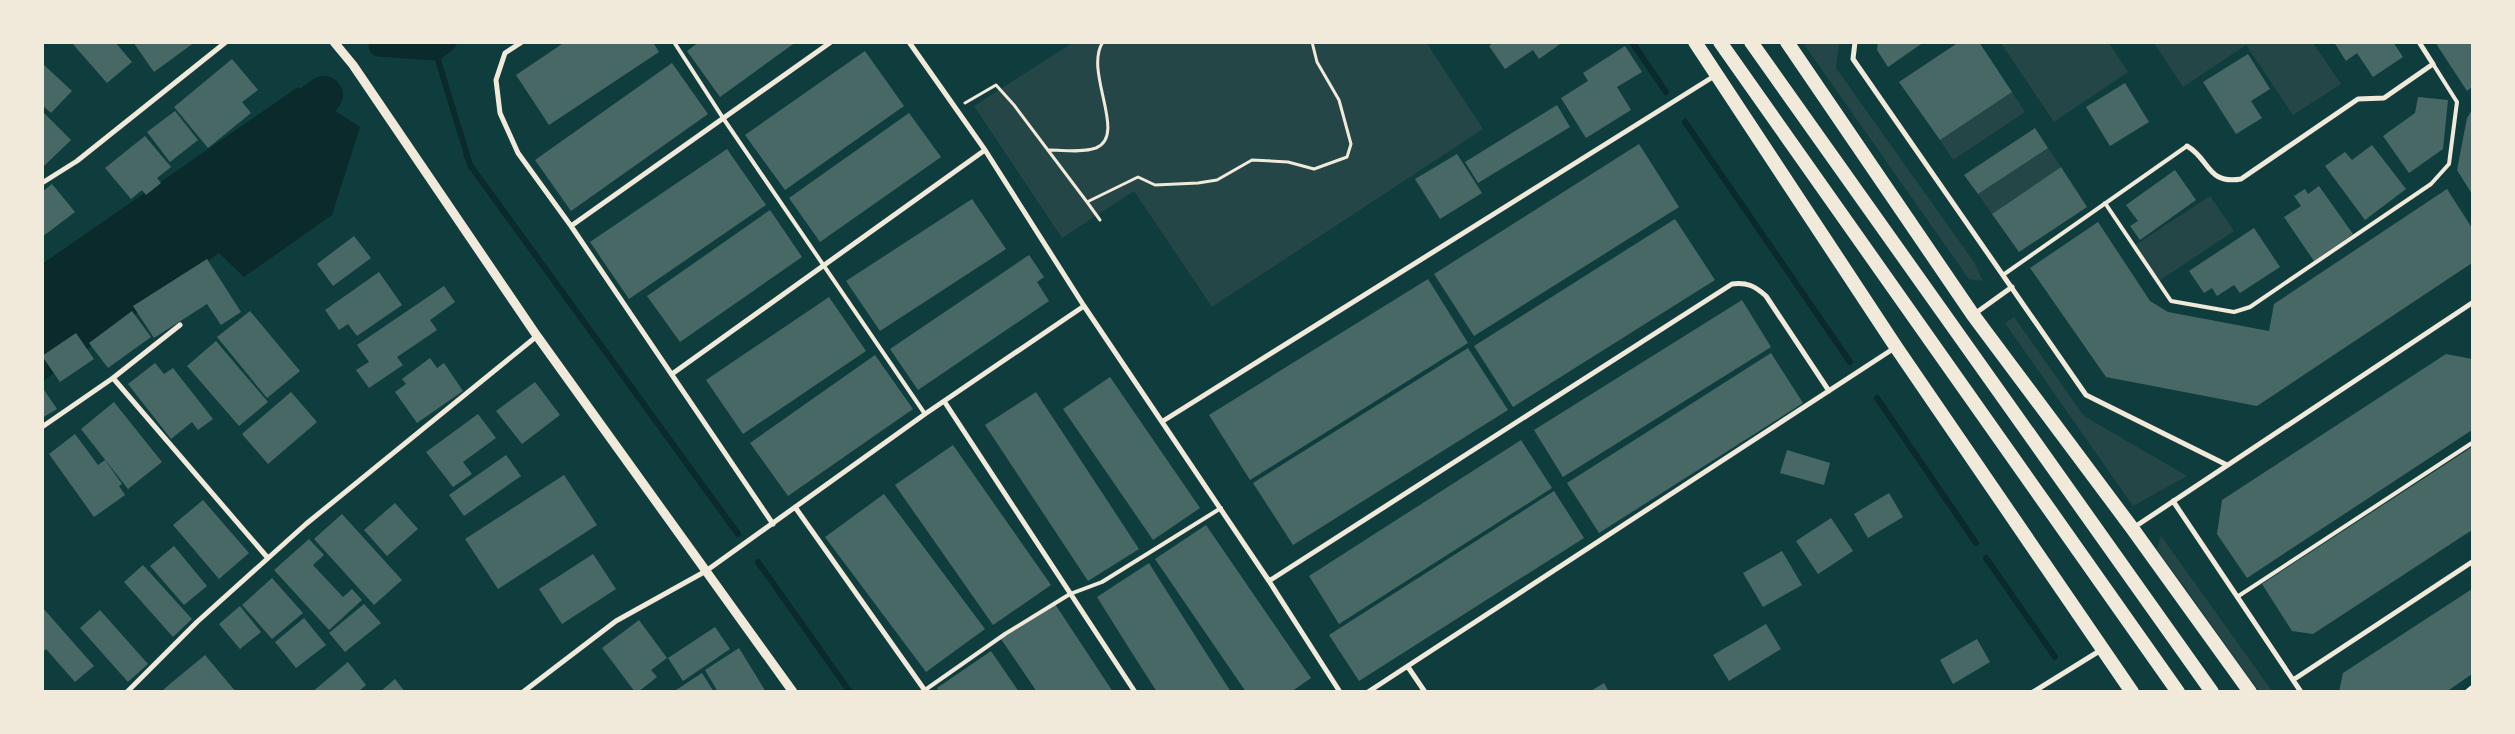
<svg xmlns="http://www.w3.org/2000/svg" width="2515" height="734" font-family="Bitter,serif">
  <rect width="100%" height="100%" fill="#0f3d3e"/>
  <path fill="#244646" d="M1426,42L1483,129L1212,307L1134,191L1062,238L974,106L1072,43Z
    M1803,43H1839L1836,68L1974,262L1983,281L1969,279Z
    M2001,43H2109L2128,72L2054,122Z
    M2154,43H2313L2341,84L2293,115L2246,45L2183,87Z
    M2012,92L2025,112L1953,160L1940,140Z
    M2048,148L2061,167L1992,214L1978,194Z
    M2210,196L2234,231L2159,281L2135,245Z
    M2014,317L2084,416L2187,476L2133,506L2005,323Z
    M2161,536L2272,691H2259L2157,549Z"/>
  <path fill="#0a2a2b" d="M298,87L360,127L332,215L244,277L219,253L43,381L42,264Z"/>
  <g fill="none" stroke-linecap="round" stroke-linejoin="round">
    <path stroke="#0a2a2b" stroke-width="6" d="M426,42L435,50L470,165L738,534
      M1632,42L1666,92
      M1685,122L1850,362
      M1877,398L1976,543
      M1986,558L2055,657
      M758,562L850,692"/>
    <path stroke="#0a2a2b" stroke-width="21" d="M379,46L435,50L446,42"/>
    <path stroke="#0a2a2b" stroke-width="38" d="M275,130L324,95"/>
  </g>
  <path fill="#486865" d="M71,42H115L132,62L107,83Z
    M133,42H195L154,72Z
    M565,42H653L659,52L549,125L516,75Z
    M699,42H796L720,97L687,51Z
    M1494,42H1563L1539,59L1533,50L1505,69L1489,46Z
    M1878,42H1924L1888,67L1877,50Z
    M1959,42H1979L2012,92L1940,140L1899,82Z
    M2334,42H2393L2403,57L2373,77L2357,53L2346,61Z
    M2435,42H2472V87L2467,91Z
    M1625,46L1642,72L1617,87L1631,110L1586,138L1561,98L1588,81L1583,73Z
    M865,51L904,106L785,190L745,135Z
    M2248,54L2270,89L2251,101L2262,118L2236,134L2203,82Z
    M232,59L258,90L242,102L251,113L208,148L174,107Z
    M42,63L72,91L51,113L42,105Z
    M672,63L708,114L571,211L535,160Z
    M2125,83L2149,122L2110,146L2086,107Z
    M2418,97L2448,100L2443,149L2409,173L2383,136L2415,113Z
    M1557,105L1570,127L1478,183L1465,162Z
    M2472,110V194L2457,170L2467,118Z
    M42,111L71,140L42,168Z
    M175,111L198,140L170,162L147,132Z
    M909,113L941,157L820,242L789,198Z
    M2035,128L2048,148L1978,194L1964,175Z
    M145,136L171,167L157,178L161,183L146,195L142,190L131,199L105,168Z
    M1639,144L1679,207L1474,336L1434,274Z
    M2372,145L2406,189L2365,220L2325,166L2345,152L2352,160Z
    M727,149L766,205L629,299L590,242Z
    M1457,154L1482,193L1440,219L1415,179Z
    M2061,167L2087,207L2019,252L1992,214Z
    M2175,170L2196,200L2140,240L2130,226L2138,221L2126,205Z
    M52,184L75,212L42,237V192Z
    M2319,186L2353,234L2314,261L2284,217L2301,206L2294,196L2305,189L2308,194Z
    M2447,189L2472,228V263L2257,406L2106,377L2030,268L2098,222L2150,301L2168,312L2269,331L2274,304Z
    M972,199L1006,249L880,331L846,281Z
    M770,210L802,257L680,342L647,296Z
    M1675,219L1715,280L1513,407L1474,346Z
    M2254,228L2280,267L2240,293L2234,285L2217,296L2212,288L2204,293L2189,271Z
    M354,236L371,258L333,286L317,264Z
    M1029,255L1044,277L1037,282L1049,301L918,390L890,349Z
    M207,259L241,312L221,325L207,304L154,338L133,306Z
    M379,272L402,305L357,336L348,324L339,330L325,310Z
    M1428,279L1468,343L1250,480L1209,415Z
    M444,286L455,302L430,320L437,330L397,357L403,365L369,388L356,370L369,362L357,345Z
    M829,297L866,351L743,434L706,380Z
    M1742,300L1771,347L1563,477L1534,430Z
    M132,311L151,337L108,368L89,343Z
    M250,311L300,371L267,398L217,337Z
    M76,333L94,359L60,382L42,356Z
    M216,341L268,402L239,426L187,366Z
    M1468,348L1508,410L1293,545L1253,483Z
    M1771,353L1803,403L1599,533L1567,483Z
    M2446,354L2472,359V430L2247,578L2217,534L2222,500Z
    M875,355L913,409L788,496L750,443Z
    M430,358L437,368L444,363L463,391L417,423L395,392L406,384L402,379Z
    M155,363L164,374L173,368L213,419L198,430L192,422L171,439L128,384Z
    M1110,377L1200,508L1153,540L1063,409Z
    M535,382L560,415L522,444L496,411Z
    M42,387L57,409L42,418Z
    M291,392L317,422L268,464L242,434Z
    M1036,392L1139,549L1088,581L985,425Z
    M114,402L162,462L128,489L81,429Z
    M478,414L496,438L463,462L472,474L453,487L426,452Z
    M75,434L98,465L105,460L122,484L119,486L125,495L94,517L49,454Z
    M1521,440L1552,488L1339,624L1309,576Z
    M953,445L1051,585L993,625L895,485Z
    M2472,447V530L2313,634L2292,631L2262,584Z
    M1787,450L1830,463L1824,485L1780,473Z
    M506,455L521,476L464,516L449,495Z
    M564,475L597,525L498,589L465,539Z
    M1554,491L1584,538L1359,681L1329,635Z
    M1889,493L1903,517L1868,538L1854,514Z
    M884,494L985,629L926,672L825,537Z
    M203,500L249,553L219,579L173,525Z
    M395,503L418,529L387,556L364,530Z
    M342,514L402,580L374,605L314,539Z
    M1831,518L1853,551L1818,574L1796,541Z
    M1206,525L1311,678L1291,692H1246L1155,559Z
    M309,539L324,555L313,565L343,597L352,589L362,600L329,630L274,570Z
    M174,546L207,586L184,605L150,566Z
    M1782,551L1802,585L1763,607L1743,573Z
    M593,554L616,589L562,624L539,589Z
    M1149,563L1157,576L1231,692H1157L1127,645L1097,597Z
    M143,565L192,619L173,637L124,582Z
    M272,578L303,613L272,639L242,605Z
    M2472,589V674L2446,692H2339L2343,673Z
    M364,604L381,623L345,652L329,633Z
    M1055,604L1113,692H1037L1001,639Z
    M240,606L261,632L240,649L219,624Z
    M42,607L94,666L75,682L46,649L42,653Z
    M100,610L148,664L128,682L80,628Z
    M304,618L326,645L296,668L275,642Z
    M639,620L667,658L651,670L657,677L638,692H635L602,648Z
    M1766,624L1781,649L1729,681L1713,655Z
    M715,627L730,649L683,681L668,658Z
    M1977,639L1990,662L1953,684L1940,660Z
    M739,648L766,692H718L705,670Z
    M991,651L1019,692H939L937,688Z
    M205,655L236,692H165L164,689Z
    M348,662L366,685L358,692H312Z
    M702,673L714,692H673Z
    M395,679L405,692H380Z
    M1604,683L1609,692H1589Z"/>
  <g fill="none" stroke-linecap="round" stroke-linejoin="round">
    <path stroke="#f1e9da" stroke-width="3" d="M965,103L996,85L1014,105L1087,202L1138,177L1155,185L1198,183L1217,180L1252,160L1288,162L1314,169L1347,157L1351,144L1339,100L1317,62L1312,42
      M1049,150C1064,150 1081,153 1096,148C1128,135 1083,71 1103,42
      M1087,202L1100,220"/>
    <path stroke="#f1e9da" stroke-width="4" d="M674,42L723,118L925,414
      M2105,203L2171,301L2234,312L2250,307L2431,184L2449,164L2457,102L2433,64
      M2003,275L2187,146
      M2237,597L2472,443
      M925,690L1005,634L1070,594L1102,582L1221,508
      M2466,692L2472,687"/>
    <path stroke="#f1e9da" stroke-width="5" d="M522,42L505,53L496,80L500,113L518,153L571,226L773,524
      M909,42L985,150L1084,306L1269,581L1340,692
      M1855,42L1853,59L2086,395L2227,465
      M2187,146C2210,159 2207,185 2241,179L2358,99L2384,98L2433,64L2419,42
      M42,183L77,161L226,42
      M571,226L831,42
      M1973,315L2012,287
      M672,374L985,150
      M113,378L267,557
      M944,401L1135,692
      M1163,421L1716,75
      M42,427L113,378L180,325
      M2173,501L2301,692
      M795,507L926,692
      M2133,528L2472,303
      M1269,581L1732,284C1747,282 1755,286 1766,296L1829,391
      M1408,667L1425,692
      M2293,680L2472,562
      M127,692L197,622L306,524L537,336
      M523,692L616,621L706,571L925,414L1084,306
      M1368,692L1896,347
      M2033,692L2101,650"/>
    <path stroke="#f1e9da" stroke-width="9" d="M334,42L353,65L537,336L793,692"/>
    <path stroke="#f1e9da" stroke-width="14" d="M1695,42L1896,347L2132,692
      M1720,42L2178,692
      M1751,42L2212,692
      M1787,42L1973,315L2132,528L2250,692"/>
  </g>
  <rect width="2515" height="734" fill="none" stroke="#f1e9da" stroke-width="88"/>
</svg>
